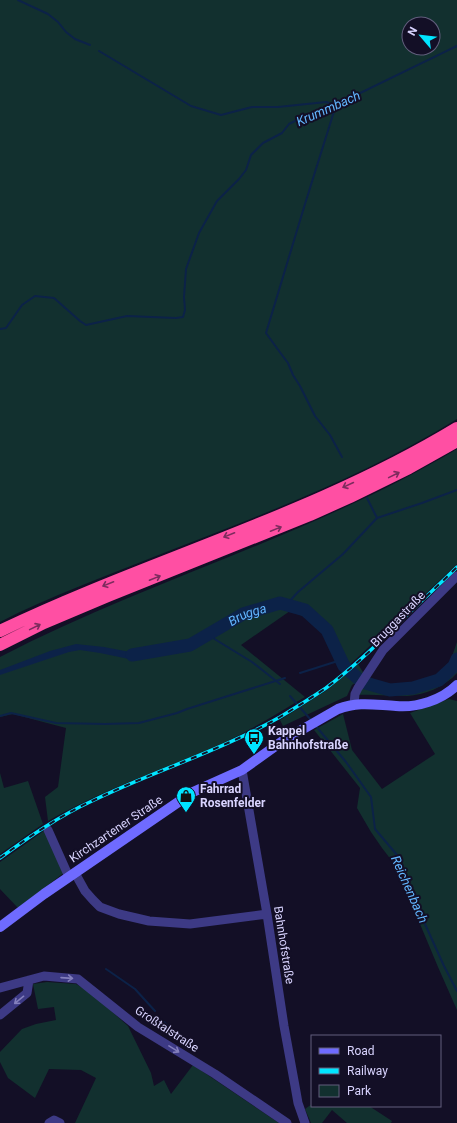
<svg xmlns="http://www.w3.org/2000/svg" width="457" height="1123" font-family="Roboto,sans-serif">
  <rect width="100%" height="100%" fill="#130f26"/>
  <path fill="#12302f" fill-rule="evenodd" d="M0,0H457V419C363,477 259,516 156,556C104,577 50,596 0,622ZM409,24H433V48H409Z
    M457,449V564L355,660L346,668L326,633L315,621L290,611L241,645L305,697C278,713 251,730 223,743C164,769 104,789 48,821L45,797L58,787L66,728L13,714L0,717V657C149,580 313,535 457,449Z
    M457,642V673C445,687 424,695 407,696C390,696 373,694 357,695L369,677L389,687L410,686L424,683L439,675L450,662Z
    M358,664L364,674L359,681L352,685L347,696L283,726L280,720L327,690Z
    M449,699L457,701V1010L438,967L407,893L392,861L382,848L371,832L357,808L360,788L314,730L343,714L352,750L382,789L435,754L410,713Z
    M0,773L4,788L28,781L43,824L0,854Z
    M45,830L65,872L18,908L0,889V862Z
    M47,982L76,984L90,992L128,1026L151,1073L154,1086L164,1080L171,1094L193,1065L279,1123H75L96,1078L81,1070L49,1069L35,1098L8,1078L0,1062V1052L22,1029L36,1024L56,1020L54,1007L38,1009L33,984Z
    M312,1104V1106H369L392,1121L391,1123H347L332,1110L322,1123H311L305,1109Z"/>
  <path fill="#0c2248" d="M76,644L104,647L130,652L145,651L149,652L147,656L129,659L100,653L80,650L69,652L0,675V670L50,651Z"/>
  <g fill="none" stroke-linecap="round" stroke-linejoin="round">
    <path stroke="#0c2248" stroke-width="2" d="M18,0L48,14L58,22L66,32L75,39L90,45
      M99,51L191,106L221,115L252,107H278L326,102L336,105L305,204L266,333L279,351L288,363L293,375L300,386L315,416L330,435L342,457
      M0,329L6,328L22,305L35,296L54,298L80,321L86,325L127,316L176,318L183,317L185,310L184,297L186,269L199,233L217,201L239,179L246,170L251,155L263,143L282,133L289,124L297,120L313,116L457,46
      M367,498L377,518
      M287,604L298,592L343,554L377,518L422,503L457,490
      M208,635L252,662L280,684
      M300,673L341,660
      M290,696L311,720
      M0,716L11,713L56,723L105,724L139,723L177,713L187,709L285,678
      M315,725L346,762L371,797L375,829L397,855L415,902L444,966L457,991
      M106,969L135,989L155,1011
      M164,1022L185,1044"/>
    <path stroke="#0c2248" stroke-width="13" id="s1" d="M132,655L190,645L243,614L280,603L305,610L327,630L344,666L362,682L390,690L413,688L439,680L454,666L457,659"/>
    <path stroke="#3d3a85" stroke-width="9" d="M354,704L355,694L358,688L383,650L457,576
      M242,770L267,914L284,1026L295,1086L298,1103L305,1123
      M48,830L69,877
      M75,873L85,891L93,900L100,907L119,914L149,921L190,924L267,914
      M0,988L44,976L78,979L138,1027L215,1074L287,1123
      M0,1015L27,993L29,980
      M49,1123L54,1120L60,1123"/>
    <path stroke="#6f6bff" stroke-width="10" d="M0,927L44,894L193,792L242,770L284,740L338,709C359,701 375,705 396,706C417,708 442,700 457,685"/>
    <path stroke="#ff4fa3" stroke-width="12" d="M0,631C150,559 314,515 457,428
      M0,645L44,623L108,596L310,515L350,497L409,468L457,441"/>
    <defs>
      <path id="rail" d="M0,858C29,837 59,816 92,801C154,771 220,751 280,717C295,708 311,698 326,688C354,667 380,642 405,617C422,600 440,584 457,567"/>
    </defs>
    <use href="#rail" stroke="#00e5ff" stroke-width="3.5"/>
    <use href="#rail" stroke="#130f26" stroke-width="2" stroke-dasharray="6" stroke-linecap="butt"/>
  </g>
  <defs><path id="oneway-shaft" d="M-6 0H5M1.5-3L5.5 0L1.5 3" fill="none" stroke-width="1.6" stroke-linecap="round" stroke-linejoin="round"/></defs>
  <g stroke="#7d2c5e">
    <use href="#oneway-shaft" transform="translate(394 475) rotate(-26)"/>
    <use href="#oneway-shaft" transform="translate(348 485) rotate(155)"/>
    <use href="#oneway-shaft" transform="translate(276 529) rotate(-22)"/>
    <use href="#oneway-shaft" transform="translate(229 535) rotate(158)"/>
    <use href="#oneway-shaft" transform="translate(155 578) rotate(-22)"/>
    <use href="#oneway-shaft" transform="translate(108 584) rotate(158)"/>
    <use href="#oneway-shaft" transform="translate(35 627) rotate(-26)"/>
  </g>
  <g stroke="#837fbc">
    <use href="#oneway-shaft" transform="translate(67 978) rotate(4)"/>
    <use href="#oneway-shaft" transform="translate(19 1000) rotate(141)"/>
    <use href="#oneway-shaft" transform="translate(174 1049) rotate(32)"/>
  </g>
  <defs>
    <symbol id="bus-pin" viewBox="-11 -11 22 30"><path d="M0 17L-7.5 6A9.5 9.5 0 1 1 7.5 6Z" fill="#00e5ff" stroke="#130f26"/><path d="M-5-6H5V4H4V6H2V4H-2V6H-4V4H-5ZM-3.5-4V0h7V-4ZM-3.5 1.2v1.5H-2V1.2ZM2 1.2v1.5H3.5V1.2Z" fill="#111"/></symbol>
    <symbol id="shop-pin" viewBox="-11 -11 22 30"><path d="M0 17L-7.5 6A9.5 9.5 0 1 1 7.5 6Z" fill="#00e5ff" stroke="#130f26"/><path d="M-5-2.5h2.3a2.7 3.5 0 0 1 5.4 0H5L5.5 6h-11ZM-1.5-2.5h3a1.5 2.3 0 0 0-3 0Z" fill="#111"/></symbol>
  </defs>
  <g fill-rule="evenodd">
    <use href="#bus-pin" x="243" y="727" width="22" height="30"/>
    <use href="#shop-pin" x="175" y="785" width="22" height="30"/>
  </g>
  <g text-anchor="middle" stroke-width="4" stroke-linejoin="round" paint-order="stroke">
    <g font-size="12" fill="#d9d4ff" stroke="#130f26">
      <text transform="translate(398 619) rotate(-46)" y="4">Bruggastraße</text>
      <text transform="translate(116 829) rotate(-34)" y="4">Kirchzartener Straße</text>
      <text transform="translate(284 945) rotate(81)" y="4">Bahnhofstraße</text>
      <text transform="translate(167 1029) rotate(33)" y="4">Großtalstraße</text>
    </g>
    <g font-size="12" font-weight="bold" fill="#d9d4ff" stroke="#130f26" text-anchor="start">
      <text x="268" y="735">Kappel<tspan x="268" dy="14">Bahnhofstraße</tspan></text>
      <text x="200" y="793">Fahrrad<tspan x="200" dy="14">Rosenfelder</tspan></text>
    </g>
    <g font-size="13" font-style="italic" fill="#62b6ff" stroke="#130f26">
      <text transform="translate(328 108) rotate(-24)" y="5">Krummbach</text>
      <text dy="5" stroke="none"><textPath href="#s1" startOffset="124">Brugga</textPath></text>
      <text transform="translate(410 889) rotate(66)" y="5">Reichenbach</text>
    </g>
  </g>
  <rect x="311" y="1035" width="130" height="72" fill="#130f26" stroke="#625e7d"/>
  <rect x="319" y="1048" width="20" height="6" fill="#6f6bff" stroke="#625e7d"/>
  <text x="347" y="1055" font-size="12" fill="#d9d4ff">Road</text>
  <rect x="319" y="1068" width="20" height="6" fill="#00e5ff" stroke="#625e7d"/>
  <text x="347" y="1075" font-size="12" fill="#d9d4ff">Railway</text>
  <rect x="319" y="1085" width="20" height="12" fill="#12302f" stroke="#625e7d"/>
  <text x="347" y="1095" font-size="12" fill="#d9d4ff">Park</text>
  <g transform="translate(421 36) rotate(298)"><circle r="19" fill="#130f26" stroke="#625e7d"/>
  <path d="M0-3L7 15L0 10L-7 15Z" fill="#00e5ff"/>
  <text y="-6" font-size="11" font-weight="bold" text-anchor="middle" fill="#d9d4ff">N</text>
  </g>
</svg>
